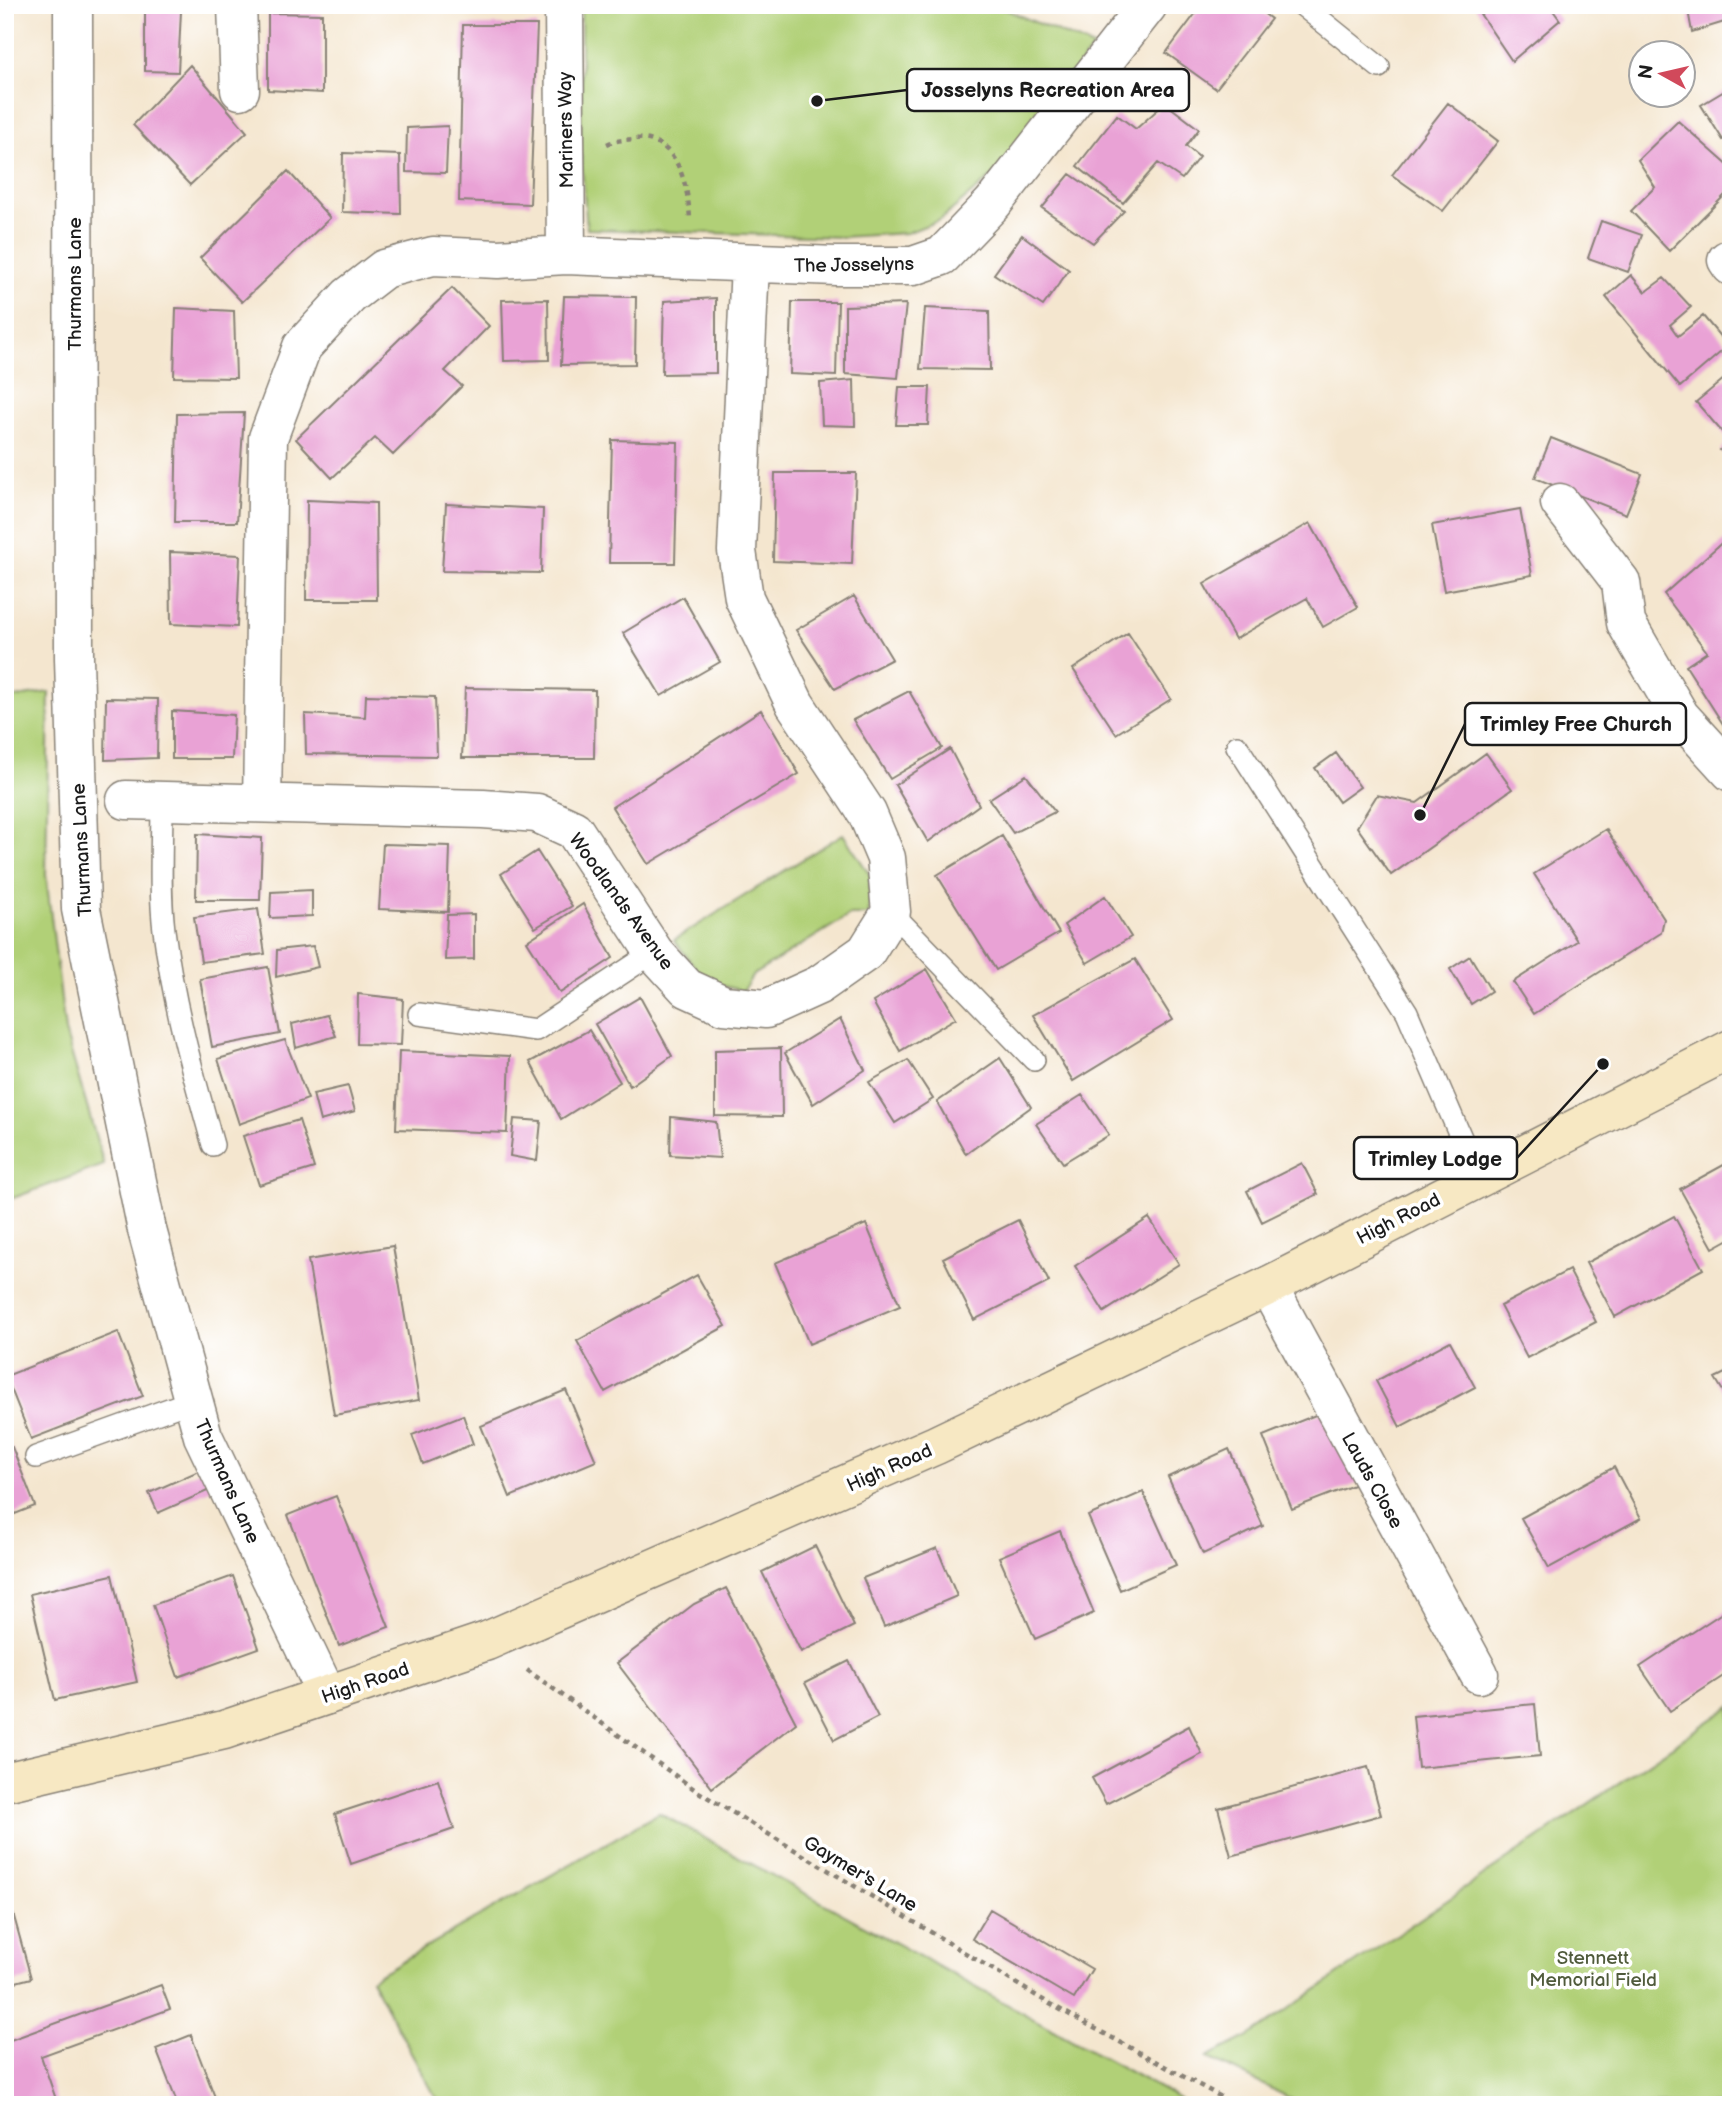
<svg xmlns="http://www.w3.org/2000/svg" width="1736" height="2110" font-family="'Balsamiq Sans',sans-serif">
  <rect width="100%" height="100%" fill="#fff"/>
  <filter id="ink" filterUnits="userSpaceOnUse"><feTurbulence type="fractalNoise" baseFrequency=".0143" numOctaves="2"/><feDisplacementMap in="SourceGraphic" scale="14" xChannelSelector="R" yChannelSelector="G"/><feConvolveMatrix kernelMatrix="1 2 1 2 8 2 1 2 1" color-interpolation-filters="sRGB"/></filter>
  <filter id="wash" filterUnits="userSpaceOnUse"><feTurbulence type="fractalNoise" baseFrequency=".00686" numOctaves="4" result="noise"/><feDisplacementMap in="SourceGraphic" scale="28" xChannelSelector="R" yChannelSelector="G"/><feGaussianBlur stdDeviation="1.57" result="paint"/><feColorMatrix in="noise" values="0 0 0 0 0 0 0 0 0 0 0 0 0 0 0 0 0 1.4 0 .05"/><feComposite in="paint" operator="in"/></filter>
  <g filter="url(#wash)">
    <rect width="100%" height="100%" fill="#f4e6cf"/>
    <path fill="#b1d077" stroke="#66764a" stroke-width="2" d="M581,5H995L1093,47L1001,169L940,220L907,233L841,237L587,229L581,154Z
      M49,692L46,875L65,1031L104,1165L5,1201V699Z
      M843,834L870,875L869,915H850L753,975L743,991L707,982L674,940Z
      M1731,1706V2105H1304L1207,2057L1249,2036Z
      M659,1813L1190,2105H440L371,1979Z"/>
    <g id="blocks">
      <path fill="#e9a2d5" d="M1202,5H1253L1271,19L1216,89L1166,53Z
        M1474,5H1549L1560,20L1512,61Z
        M1687,5H1731V20L1692,32Z
        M145,8L181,11L178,72L145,71Z
        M268,13L322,14V93L268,90Z
        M463,25H537L530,204L459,201Z
        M190,65L247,132L190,185L133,125Z
        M1731,87V137L1723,140L1701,105Z
        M1165,103L1199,129L1186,146L1199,157L1182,179L1158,163L1123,203L1077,166L1117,115L1136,129Z
        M1448,103L1498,141L1443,211L1392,175Z
        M1678,121L1731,168V189L1669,251L1631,211L1655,187L1638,160Z
        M448,126L446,173L406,172L407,128Z
        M343,153L400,155L401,214L342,212Z
        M288,171L330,218L242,302L200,258Z
        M1070,174L1124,211L1093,243L1042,208Z
        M1601,221L1642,235L1628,272L1588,258Z
        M1022,235L1069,270L1043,306L994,274Z
        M1631,275L1645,292L1664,278L1691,307L1670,325L1678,336L1703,316L1728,346L1680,387L1606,297Z
        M452,288L489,326L445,371L462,386L393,455L375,438L332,478L296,439Z
        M564,296L636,297L635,364L561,365Z
        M716,298V373L662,374L664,301Z
        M548,299L549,360L504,361L502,300Z
        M792,302H838L836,376L790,374Z
        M906,304L898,378L845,374V306Z
        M176,308L234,311L236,378L174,377Z
        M925,308L989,311L990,370L920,369Z
        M1725,378L1731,384V461L1720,450L1730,441L1696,402Z
        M854,380L855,426L822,425L820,383Z
        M899,387H930L928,425H896Z
        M244,413L237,522H175L177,414Z
        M1551,438L1642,474L1626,514L1535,478Z
        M612,440L678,442L675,563H609Z
        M775,473H856L852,564L773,561Z
        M307,500L376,503L377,600H306Z
        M446,504L543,509L541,573L442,571Z
        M1520,509L1532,575L1444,591L1432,525Z
        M1310,523L1358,607L1323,627L1307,598L1235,639L1204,584Z
        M1726,539L1731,545V718L1723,724L1686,666L1707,652L1664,594Z
        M170,552L240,555L237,627L171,624Z
        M854,596L892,659L835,689L796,630Z
        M683,597L720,662L661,696L623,633Z
        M1128,633L1171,699L1116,734L1073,669Z
        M465,688L595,690L594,758H462Z
        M909,691L942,748L890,779L853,720Z
        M366,695L435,697L437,756L306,754L305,714L365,717Z
        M106,698L158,699L157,758L105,760Z
        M761,710L799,774L648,864L612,807Z
        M172,711L234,715L232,759H172Z
        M950,749L979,805L928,842L895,785Z
        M1336,753L1360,787L1339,802L1315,768Z
        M1486,753L1512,789L1391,875L1357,827L1377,795L1417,803Z
        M1026,775L1055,812L1013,833L989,799Z
        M1606,829L1664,919L1661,933L1534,1014L1513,982L1577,941L1534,874Z
        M197,834L262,838L260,900H196Z
        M1002,836L1059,933L996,970L937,875Z
        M383,844L450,846L448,912L379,909Z
        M537,851L572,906L535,928L501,874Z
        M312,890V916L270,918L271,892Z
        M1105,896L1131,937L1087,963L1064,925Z
        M583,904L613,958L560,993L527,941Z
        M258,909L265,954L201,962L194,917Z
        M474,914V959L445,960L447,915Z
        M313,946L318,967L276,977L277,950Z
        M1470,956L1491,991L1471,1004L1450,969Z
        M1135,959L1173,1020L1073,1081L1033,1015Z
        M268,967L280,1034L212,1047L200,979Z
        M927,969L956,1018L900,1051L873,1002Z
        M358,994L403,999L401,1045L357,1044Z
        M640,997L672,1056L630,1086L595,1024Z
        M327,1015L336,1036L296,1048L292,1024Z
        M840,1019L865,1070L813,1104L785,1053Z
        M589,1030L620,1082L561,1119L530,1062Z
        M285,1040L308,1099L239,1124L218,1059Z
        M781,1048L782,1117L715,1116V1050Z
        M399,1051L510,1056L507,1133L396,1129Z
        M1000,1058L1031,1107L966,1154L937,1102Z
        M908,1060L933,1099L895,1123L869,1082Z
        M348,1086L355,1111L320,1121L313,1094Z
        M1082,1095L1109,1135L1063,1163L1036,1124Z
        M671,1117L716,1122L720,1158L670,1155Z
        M514,1119L541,1121L537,1161L510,1156Z
        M299,1120L314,1168L259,1185L243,1136Z
        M1731,1161V1238L1713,1248L1680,1189Z
        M1302,1163L1318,1194L1262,1222L1247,1191Z
        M1674,1216L1703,1269L1615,1317L1586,1263Z
        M1149,1218L1179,1264L1104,1312L1075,1266Z
        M1018,1220L1049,1282L974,1320L943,1258Z
        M866,1224L900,1306L809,1344L775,1263Z
        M393,1246L419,1400L334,1415L308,1260Z
        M1569,1270L1596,1322L1527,1358L1500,1306Z
        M697,1275L726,1326L605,1392L577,1341Z
        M118,1332L143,1396L31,1439L6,1376Z
        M1450,1341L1475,1387L1400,1427L1376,1381Z
        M1731,1370V1404L1715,1378Z
        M566,1390L596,1461L510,1497L481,1426Z
        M1348,1402L1377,1476L1292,1509L1263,1436Z
        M463,1415L473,1444L423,1464L412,1435Z
        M12,1447L35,1506L5,1518V1449Z
        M1229,1449L1263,1526L1203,1554L1168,1477Z
        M212,1465L221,1485L158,1513L149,1493Z
        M1614,1467L1641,1518L1549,1568L1521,1518Z
        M1143,1492L1176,1565L1120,1590L1088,1516Z
        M336,1496L389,1627L339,1646L288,1515Z
        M1060,1531L1094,1613L1035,1639L999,1557Z
        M815,1546L854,1626L801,1652L762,1572Z
        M937,1548L957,1596L884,1627L863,1578Z
        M112,1575L137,1682L55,1700L30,1594Z
        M233,1576L259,1648L178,1677L153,1605Z
        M726,1588L796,1723L712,1788L617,1663L694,1604Z
        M1731,1607V1671L1670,1711L1640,1667Z
        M849,1661L878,1717L834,1740L805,1683Z
        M1535,1704L1540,1756L1418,1768L1413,1716Z
        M1189,1726L1202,1754L1106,1804L1092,1778Z
        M1368,1767L1381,1815L1231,1856L1218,1808Z
        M438,1780L454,1829L351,1864L335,1814Z
        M990,1909L1092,1969L1074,1999L972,1939Z
        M13,1913L31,1978L5,1985V1916Z
        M161,1985L170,2009L41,2056L58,2105H12L5,2086V2042Z
        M191,2035L218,2105H178L156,2049Z"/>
    </g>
  </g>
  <g filter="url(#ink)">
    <use href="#blocks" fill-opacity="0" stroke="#888176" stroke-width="2"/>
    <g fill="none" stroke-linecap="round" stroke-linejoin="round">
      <defs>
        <path id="lane" d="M1302,5L1379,67
          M1237,746L1407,1012L1478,1177
          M162,801C162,844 159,888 164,930C173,1003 193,1074 213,1145
          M891,912L1034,1060
          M419,1014L536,1030L654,952
          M36,1457L194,1400"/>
        <path id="street" d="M73,5L74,658L81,909L147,1230L203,1436L327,1695
          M237,5L240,90
          M564,5L566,255
          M1727,260L1731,266
          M1560,503L1621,582L1626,623L1680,716L1731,772
          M126,800L483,809L537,813L574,830L654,952L687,988L724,1005L766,1009L819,985L866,952L891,912L886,858L867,813L795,704L744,598L737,551L750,264
          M262,803L268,438L302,347L349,296L384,269L433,256L498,259L566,255L836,266H913L942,256L993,203L1148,5
          M1268,1286L1479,1674"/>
        <path id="secondary" d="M5,1782L224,1730L487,1641L936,1445L1268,1286L1731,1049"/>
      </defs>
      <use href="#lane" stroke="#888176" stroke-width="24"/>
      <use href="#street" stroke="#888176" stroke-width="41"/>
      <use href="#secondary" stroke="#888176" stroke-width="41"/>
      <path stroke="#888176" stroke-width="4.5" stroke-dasharray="5 5" stroke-linecap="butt" d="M607,144C616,140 625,140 634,139C678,135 688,186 690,219
        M527,1670L697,1791L1050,2004L1236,2105"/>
      <use href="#lane" stroke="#fff" stroke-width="21"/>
      <use href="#street" stroke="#fff" stroke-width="38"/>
      <use href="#secondary" stroke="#f7e8c3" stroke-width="38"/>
    </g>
  </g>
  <g text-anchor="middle" stroke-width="7" stroke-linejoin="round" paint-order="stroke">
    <g font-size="19" fill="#1c1c1c" stroke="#fff">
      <text transform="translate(565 130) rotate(-91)" y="7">Mariners Way</text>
      <text transform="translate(854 264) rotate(-1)" y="7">The Josselyns</text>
      <text transform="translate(74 284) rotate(-90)" y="7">Thurmans Lane</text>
      <text transform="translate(81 850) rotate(-93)" y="7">Thurmans Lane</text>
      <text transform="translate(622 901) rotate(54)" y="7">Woodlands Avenue</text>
      <text transform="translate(1398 1218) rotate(-27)" y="7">High Road</text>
      <text transform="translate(889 1467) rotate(-24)" y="7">High Road</text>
      <text transform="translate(1373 1480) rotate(61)" y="7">Lauds Close</text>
      <text transform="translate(228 1481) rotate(66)" y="7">Thurmans Lane</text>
      <text transform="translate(365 1682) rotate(-19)" y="7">High Road</text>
      <text transform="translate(861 1873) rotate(31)" y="7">Gaymer's Lane</text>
    </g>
    <g font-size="19" fill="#505b3c" stroke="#fff">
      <text x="1593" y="1964">Stennett<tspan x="1593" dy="22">Memorial Field</tspan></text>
    </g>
  </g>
  <path fill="none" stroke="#1c1c1c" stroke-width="2.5" d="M817 101L907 90M1420 815L1465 724M1603 1064L1517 1158"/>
  <g fill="#1c1c1c" stroke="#fff" stroke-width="2.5">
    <circle cx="817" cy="101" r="7"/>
    <circle cx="1420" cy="815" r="7"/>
    <circle cx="1603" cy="1064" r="7"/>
  </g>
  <g fill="#fff" stroke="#1c1c1c" stroke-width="2.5">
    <rect x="907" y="69" width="282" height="42" rx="7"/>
    <rect x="1465" y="703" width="221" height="42" rx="7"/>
    <rect x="1354" y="1137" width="163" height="42" rx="7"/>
  </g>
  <g font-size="21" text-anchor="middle" font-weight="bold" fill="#1c1c1c">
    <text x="1048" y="97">Josselyns Recreation Area</text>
    <text x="1576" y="731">Trimley Free Church</text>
    <text x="1435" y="1166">Trimley Lodge</text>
  </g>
  <rect width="1736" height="2110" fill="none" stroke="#fff" stroke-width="28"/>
  <g transform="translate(1662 74) rotate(278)"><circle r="33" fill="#ffffff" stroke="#a4a4a4" stroke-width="2"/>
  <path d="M0-5L12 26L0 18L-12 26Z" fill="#d1495b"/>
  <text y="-10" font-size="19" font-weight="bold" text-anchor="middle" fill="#1c1c1c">N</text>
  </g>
</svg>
